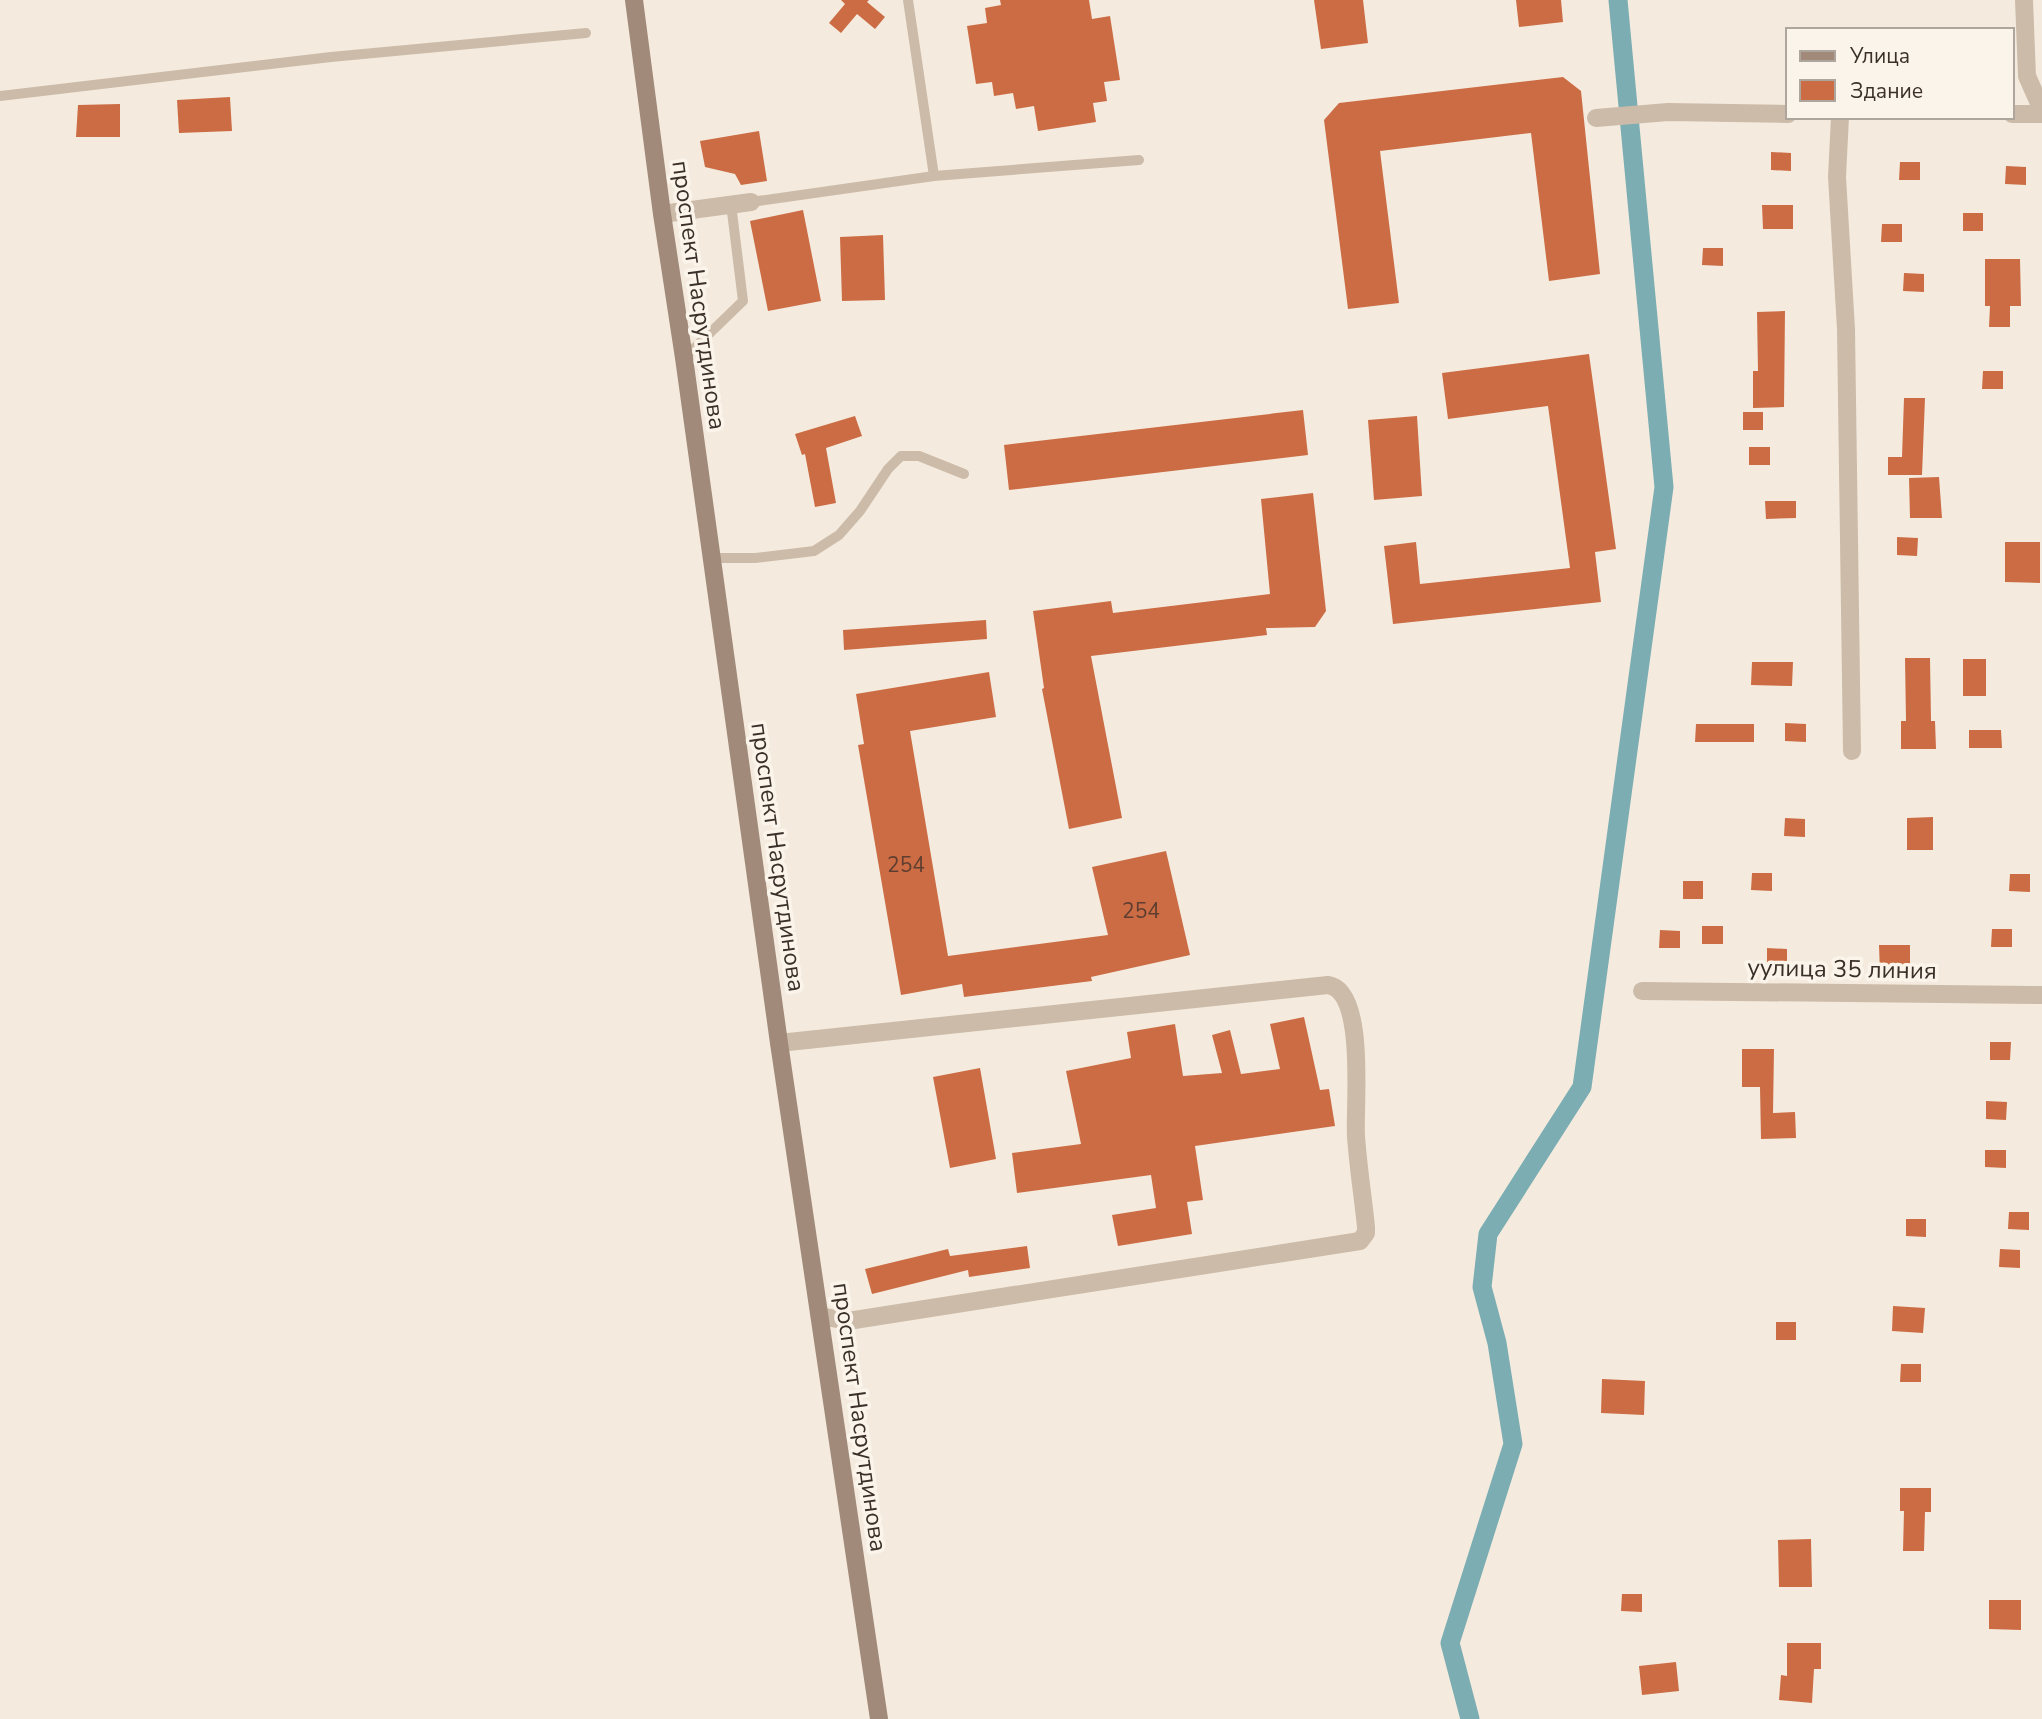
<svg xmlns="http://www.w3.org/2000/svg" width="2042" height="1719" font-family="'Nunito Sans',sans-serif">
  <rect width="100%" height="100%" fill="#f4ebde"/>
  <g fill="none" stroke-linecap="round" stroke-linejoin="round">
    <path stroke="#7badb3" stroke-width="19" d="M1470,1719L1450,1643L1513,1444L1497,1343L1482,1287L1488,1234L1582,1087L1664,487L1618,0"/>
  </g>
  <path fill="#cc6c44" d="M841,0H869L867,2L885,17L875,29L857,14L841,33L829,23L845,4Z
    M1000,0H1089L1092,19L1110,16L1120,80L1104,82L1107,101L1093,103L1096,122L1038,131L1034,106L1016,109L1013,93L994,96L992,82L976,84L967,26L987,23L985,8L1001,5Z
    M1314,0H1363L1368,43L1321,49Z
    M1516,0H1561L1563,22L1519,27Z
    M1563,77L1581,91L1600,274L1549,281L1531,133L1380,151L1399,303L1348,309L1324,120L1339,103Z
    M230,97L232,131L179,133L177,100Z
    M120,104V137H76L78,105Z
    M759,131L767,181L741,185L735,174L705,167L700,141Z
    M1771,152L1791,153V171L1771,170Z
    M1900,162H1920V180H1899Z
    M2006,166L2026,167V185L2005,184Z
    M1762,205H1793V229H1763Z
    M803,210L821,301L768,311L750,221Z
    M1963,213H1983V231H1963Z
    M1882,224H1902V242H1881Z
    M883,235L885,300L842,301L840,237Z
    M1703,248H1723V266L1702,265Z
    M1985,259H2020L2021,306H2010V327H1989L1990,306H1985Z
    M1904,273L1924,274V292L1903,291Z
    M1785,311L1784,407L1753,408V371H1758L1757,312Z
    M1589,354L1616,549L1595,552L1601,602L1393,624L1384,546L1416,542L1420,584L1570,568L1548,406L1448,419L1442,373Z
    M1983,371H2003V389H1982Z
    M1904,398H1925L1922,475H1888V457H1902Z
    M1303,410L1308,455L1009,490L1004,445Z
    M1743,412H1763V430H1743Z
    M855,416L862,436L826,448L836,503L815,507L805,454L802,455L795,434Z
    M1417,416L1422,496L1374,500L1368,420Z
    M1749,447H1770V465H1749Z
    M1939,477L1942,518H1910L1909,478Z
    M1313,493L1326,611L1315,627L1266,628L1267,635L1091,656L1122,818L1069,829L1042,689L1044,688L1033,611L1111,601L1113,613L1270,594L1261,499Z
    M1765,501H1796V518L1766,519Z
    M1897,537L1918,538L1917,556L1897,555Z
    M2005,542H2040V583L2005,582Z
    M986,620L987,639L844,650L843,630Z
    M1905,658H1930L1931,721H1935L1936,749H1901V721H1906Z
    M1963,659H1986V696H1963Z
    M1752,662H1793L1792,686L1751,685Z
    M989,672L996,717L910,731L948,956L1108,935L1092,867L1166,851L1190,955L1091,977L1092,981L964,997L962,984L901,995L858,745L864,744L856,694Z
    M1785,723L1806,724V742L1785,741Z
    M1696,724H1754V742H1695Z
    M1969,730H2001L2002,748H1969Z
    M1933,817V850H1907V818Z
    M1785,818L1805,819V837L1784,836Z
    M1752,873H1772V891L1751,890Z
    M2010,874H2030V892L2009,891Z
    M1683,881H1703V899H1683Z
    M1702,926H1723V944H1702Z
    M1992,929H2012V947H1991Z
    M1660,930L1680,931V948H1659Z
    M1879,945H1910V973H1880Z
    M1767,948L1787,949V966H1767Z
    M1304,1017L1320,1090L1329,1089L1335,1126L1195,1146L1203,1200L1187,1202L1192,1234L1118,1246L1112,1215L1156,1208L1151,1175L1017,1193L1012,1153L1081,1144L1066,1071L1131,1058L1127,1032L1175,1024L1183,1076L1222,1073L1212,1035L1230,1030L1241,1074L1280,1069L1270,1024Z
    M1990,1042H2011L2010,1060H1990Z
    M1742,1049H1774L1773,1113L1795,1112L1796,1138L1761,1139L1760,1087H1742Z
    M980,1068L996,1159L950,1168L933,1077Z
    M1986,1101L2007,1102L2006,1120L1986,1119Z
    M1985,1150H2006V1168L1985,1167Z
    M2009,1212H2029V1230L2008,1229Z
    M1906,1219H1926V1237L1906,1236Z
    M1027,1246L1030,1268L969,1277L968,1270L872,1294L865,1269L948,1249L950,1256Z
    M2000,1249L2020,1250V1268L1999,1267Z
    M1893,1306L1925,1308L1923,1333L1892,1331Z
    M1776,1322H1796V1340H1776Z
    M1901,1364H1921V1382H1900Z
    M1602,1379L1645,1381L1644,1415L1601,1413Z
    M1900,1488H1931V1512H1925L1924,1551H1903L1904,1511H1900Z
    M1811,1539L1812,1587H1779L1778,1540Z
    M1622,1594H1642V1612L1621,1611Z
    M1989,1600H2021V1630L1989,1629Z
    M1787,1643H1821V1669H1814L1812,1703L1779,1700L1781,1675L1787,1676Z
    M1676,1662L1679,1691L1642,1695L1639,1666Z"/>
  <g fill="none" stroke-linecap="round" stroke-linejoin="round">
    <path stroke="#cdbba9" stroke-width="10" d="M908,0L934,176
      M0,96L331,57L586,33
      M751,202L934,176L1139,160
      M684,358L743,301L731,204
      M712,558H755L814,551L839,535L860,511L888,469L901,456H919L964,474"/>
    <path stroke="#cdbba9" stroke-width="18" d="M2024,0L2027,76L2042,110
      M2012,114H2042
      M1840,117L1837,177L1846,329L1852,751
      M1596,118L1668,112L1788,114
      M662,214L751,202
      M1642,991L2042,995
      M779,1043L1328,985C1367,991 1354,1108 1356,1136C1358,1166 1363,1197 1366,1227V1233L1360,1241L848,1321L820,1316"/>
    <path stroke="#a18a7a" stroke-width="18" d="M634,0L662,214L684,358L779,1043L879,1719"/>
  </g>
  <g text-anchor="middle" stroke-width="7" stroke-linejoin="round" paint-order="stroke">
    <g font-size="21" fill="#5e3e30">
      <text x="906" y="872">254</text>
      <text x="1141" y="918">254</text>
    </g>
    <g font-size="24" fill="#3a2f29" stroke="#fbf4eb">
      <text transform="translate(699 295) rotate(82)" y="8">проспект Насрутдинова</text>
      <text transform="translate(778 857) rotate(82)" y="8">проспект Насрутдинова</text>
      <text transform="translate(1842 969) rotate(1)" y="8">уулица 35 линия</text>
      <text transform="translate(860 1417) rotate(82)" y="8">проспект Насрутдинова</text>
    </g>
  </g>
  <rect x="1786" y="28" width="228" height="91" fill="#fbf4eb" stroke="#aea59d" stroke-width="2"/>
  <rect x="1800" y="51" width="35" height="10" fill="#a18a7a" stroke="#aea59d" stroke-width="2"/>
  <text x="1850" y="63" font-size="21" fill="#3a2f29">Улица</text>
  <rect x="1800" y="80" width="35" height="21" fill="#cc6c44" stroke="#aea59d" stroke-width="2"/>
  <text x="1850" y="98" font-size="21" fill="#3a2f29">Здание</text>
</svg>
